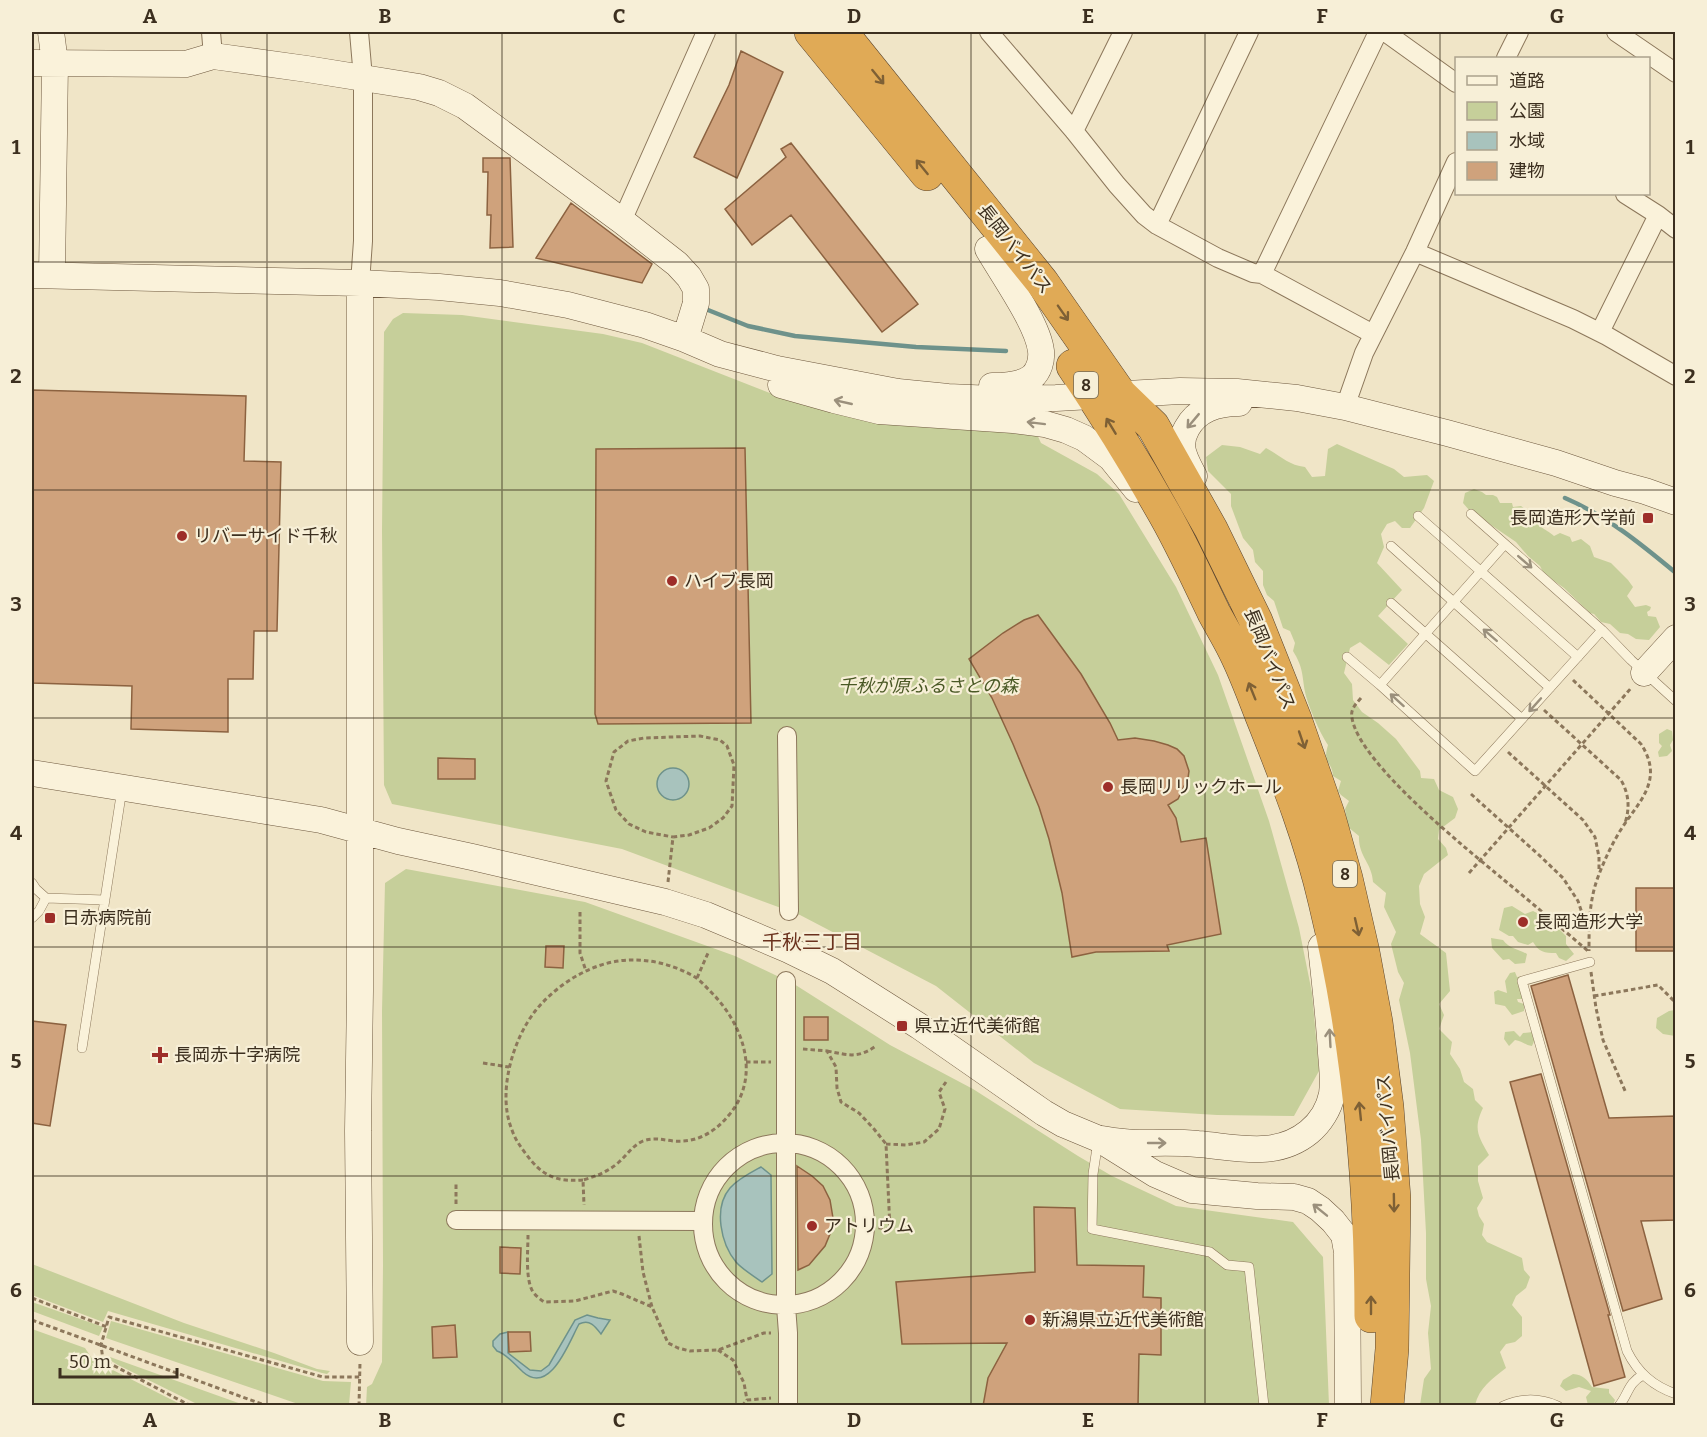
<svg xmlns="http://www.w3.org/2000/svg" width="1707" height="1437" font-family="Bitter,'Noto Sans JP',serif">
  <rect width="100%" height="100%" fill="#f0e5c7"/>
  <path fill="#c6cf9a" d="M403,313L462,315L603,334L642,343L775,395L1035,430L1041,443L1097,474L1119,494L1176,587L1218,675L1269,821L1299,928L1312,993L1319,1071L1294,1116L1217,1115L1120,1109L1034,1063L936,986L800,915L622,849L392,804L384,785L382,531L384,332L393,319Z
    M1337,444L1394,469L1404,477L1427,475L1434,481L1424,508L1410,528H1402L1395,521L1387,524L1381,534L1384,547L1377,563L1402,590L1378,616L1408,644L1389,665L1360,642L1350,648L1344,673L1352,684L1353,700L1362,712L1378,723L1396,739L1420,771L1421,778L1434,779L1439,790L1453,797L1458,809L1455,818L1439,830L1438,839L1446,848L1448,855L1424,874L1419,886L1420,904L1425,917L1420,934L1446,953L1450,991L1439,1004L1444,1015L1439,1029L1452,1042L1450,1054L1460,1069L1464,1082L1473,1089L1475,1100L1483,1108C1473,1129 1478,1136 1489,1155L1478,1166V1181L1483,1198L1477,1208L1479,1216L1484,1224L1482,1235L1487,1242L1522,1258L1524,1270L1530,1277L1526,1288L1516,1296L1512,1305L1522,1317V1336L1515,1342L1506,1344L1500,1352L1506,1368C1492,1379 1479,1388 1475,1405H1420L1424,1379L1431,1369L1428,1333L1431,1306L1426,1279V1233L1421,1140L1410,1053L1399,1000L1404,983L1398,972L1391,944L1396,932L1384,907L1386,893L1373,882C1372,863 1358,856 1359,836L1348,827L1345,809L1349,801L1341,795L1338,791L1341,781L1333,776C1332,760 1322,765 1328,745C1320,733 1308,706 1305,692C1302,674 1303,667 1293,651L1295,643L1290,631L1283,628L1274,601L1267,595L1263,585V571L1255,562L1253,550L1243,538L1231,506V494L1208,471L1206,457L1222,445L1240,447L1260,454L1266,448C1281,456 1288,465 1305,467L1312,477L1325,476L1328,449Z
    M1474,489L1482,492L1486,495H1493L1497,497L1500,503H1512L1513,507L1521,506L1525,509L1526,514L1537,517C1538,529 1547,529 1554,536L1560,533L1570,537L1572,542L1581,539L1590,546L1594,557L1611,563L1628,580L1633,587L1627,596L1635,607L1646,605L1651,607L1650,610L1647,612L1648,616L1656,617L1660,627L1649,640L1636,639L1628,634L1620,633L1610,624L1601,622L1594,614L1590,613L1564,588L1544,574L1540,566L1528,556L1516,542L1469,510L1463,503L1465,493Z
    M1667,729L1672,731L1673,740L1670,745L1672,751L1667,756L1659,757L1658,752L1662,746L1659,743V734Z
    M406,869L585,902L735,956L794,984L890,1045L973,1089L1078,1156L1112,1176L1176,1206L1293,1222L1323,1257L1329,1405L366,1406L367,1387L372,1384L382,1362L383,1265L382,1011L385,883Z
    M1512,906L1525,914L1533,911L1543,916L1559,929L1566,936V944L1574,954L1566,961L1559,958L1556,953C1544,953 1539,952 1533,942L1528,945L1518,942L1513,936H1509L1499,930L1504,908Z
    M1491,938L1503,940C1509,949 1519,949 1527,954L1525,963L1515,964L1509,959L1503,960L1492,948Z
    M1515,972L1517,977L1524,976V999H1517L1518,1002L1524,1004V1011L1512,1015L1505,1006L1495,1004L1494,992L1498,990L1507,993L1505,981L1510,973Z
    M1675,1010V1036L1663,1034L1656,1028L1657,1018L1669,1011Z
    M1514,1031L1520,1037L1523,1033L1533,1032L1535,1039L1532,1046C1525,1045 1522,1041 1515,1040L1509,1046L1504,1039L1505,1032Z
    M32,1264L184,1323L274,1353L317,1369L330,1371L327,1374L322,1373L108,1311L103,1322L32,1295Z
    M32,1302L103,1327L99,1336L32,1311Z
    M111,1321L323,1381L351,1382L349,1405H301L106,1338Z
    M32,1329L85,1348L93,1360L182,1405L42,1406L32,1402Z
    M110,1357L244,1405H199L118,1365L108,1359Z
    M1573,1374C1583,1375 1587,1379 1592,1387L1609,1389V1393L1615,1400L1613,1405H1588L1586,1397L1591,1391L1579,1387L1566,1391L1560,1386L1563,1380Z"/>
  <path fill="#a8c3bd" stroke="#6e928b" stroke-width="1.5" d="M657 784a16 16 0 1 1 32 0a16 16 0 1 1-32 0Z
    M761,1167L771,1175L772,1274L762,1282C754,1276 743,1270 736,1262C721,1244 713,1208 730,1188C738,1179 750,1173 761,1167Z
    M587,1315L598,1318L610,1320L601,1334C595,1326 590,1319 579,1324C569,1342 550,1396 523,1372C515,1365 507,1354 497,1351L493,1346V1341L500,1334L508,1332V1353L530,1370L541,1371L549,1365L575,1320Z"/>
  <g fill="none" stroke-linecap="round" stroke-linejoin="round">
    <path stroke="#6e928b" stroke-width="4.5" d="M703,308L748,326L795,336L916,347L1006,351
      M1565,498C1607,516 1641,544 1676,573"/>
  </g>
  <path fill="#cfa27c" stroke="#8c6240" stroke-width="1.5" d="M741,51L783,72L737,178L694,157L729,85Z
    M791,143L918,304L882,332L791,215L752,245L725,209L786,157L781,149Z
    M483,158H510L513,247L490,248L491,215H487L488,172H483Z
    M571,203L652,264L642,283L536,258Z
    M32,390L246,396L244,461L281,462L277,631H254L253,679H228V732L131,729L132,686L32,683Z
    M745,448L751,723L598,724L595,714L596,449Z
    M1038,615L1081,674L1110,723L1118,740L1135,738L1154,741L1168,745L1177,749L1184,756L1189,771L1188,778L1178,799L1168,805L1176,818L1181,842L1206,838L1221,934L1167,945L1169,951L1096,952L1072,957L1062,893L1049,839L1039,807L1013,744L992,698L969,659L1003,633L1024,620Z
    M438,758L475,759V779H438Z
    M1636,888H1676V951H1636Z
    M546,946H564L563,968L545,967Z
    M1568,975L1609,1118L1676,1116V1220L1641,1221L1662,1299L1623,1311L1531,986Z
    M804,1017H828V1040H804Z
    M32,1021L66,1025L50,1126L32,1123Z
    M1541,1074L1610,1315H1608L1625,1377L1594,1386L1510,1082Z
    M797,1166L812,1176L823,1186L830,1200L833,1218L830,1234L825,1246L809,1265L798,1270Z
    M1034,1207L1075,1208L1077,1265L1144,1266L1143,1297L1161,1298V1355L1139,1354L1138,1406H983L988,1378L1007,1343L902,1344L896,1282L1035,1272Z
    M500,1247L521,1248L520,1274L500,1273Z
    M455,1325L457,1357L433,1358L432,1327Z
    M508,1332H530L531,1351L509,1352Z"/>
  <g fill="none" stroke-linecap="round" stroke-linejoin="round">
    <defs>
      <path id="lane" d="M1471,514L1505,544
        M1418,516L1578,657
        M1391,546L1550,688
        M1391,603L1522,719
        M1602,630L1475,771L1380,685L1505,544L1602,630L1631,660L1676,701
        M1347,657L1380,685
        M32,883L36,889L46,898L105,900
        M32,918L39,911L46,898
        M1590,962L1522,981L1627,1351C1638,1373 1653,1386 1676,1394
        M82,1048L122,789
        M1098,1141L1093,1174L1092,1229L1210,1252L1227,1265L1249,1267L1264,1406
        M1503,1406C1521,1398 1540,1398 1558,1406
        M1619,1406C1629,1393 1628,1383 1643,1375"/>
      <path id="street" d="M211,32L213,56
        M359,32L363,78V241L360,283
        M989,32L1074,131L1117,185L1144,215L1157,225L1218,258L1253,273L1262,274L1373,334
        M1385,32L1456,83
        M1616,32L1676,73
        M1506,58L1519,32
        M1074,131L1123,32
        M1625,194L1658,215L1676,229
        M622,221L706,32
        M1157,225L1249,32
        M1415,252L1573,319L1607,336L1676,376
        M1262,274L1378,32
        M1600,332L1658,215
        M1345,407L1364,353L1415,252L1456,162
        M787,736L789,911
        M786,981V1306L788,1333V1406
        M703 1224a81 81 0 1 1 162 0a81 81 0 1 1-162 0Z
        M456,1220L703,1221"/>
      <path id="secondary" d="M51,32L55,63L52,275
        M32,63L186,64L213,56L307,69L419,87L439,93L465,106L622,221L677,264L689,277L696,289V303L685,339
        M988,249C1003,275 1038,324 1041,351C1042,360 1039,371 1032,377C1022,385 1005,386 992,386
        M32,275L360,283L439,287L500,293L568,305L645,325L685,339L720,354L777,369L898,392L948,397L993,399L1056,398L1180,391L1237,392L1297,398L1345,407L1447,433L1556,463L1615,483L1645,491L1676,502
        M360,283V991L358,1131L360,1342
        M781,385L834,400L879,411L1013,420L1045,424L1066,430L1084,438L1111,458L1136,489
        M1194,476C1189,467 1183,457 1182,446C1182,440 1184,433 1187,428C1198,408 1219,403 1239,403
        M1644,673L1676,638
        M32,773L321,820L398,841L472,857L665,902L706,915L789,950L832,971L919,1026L1044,1113L1063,1124L1099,1139L1155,1174L1192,1190L1257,1196L1294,1197L1308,1201L1320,1209L1333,1221L1344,1235L1347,1252L1348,1406
        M1102,1139C1114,1141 1127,1143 1139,1143C1158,1143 1179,1142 1198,1144C1236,1147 1276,1159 1309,1132C1320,1123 1329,1109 1332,1094C1334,1080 1332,1066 1331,1053C1329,1017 1325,982 1321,947"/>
      <path id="highway" d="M811,32L927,174
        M841,32L1042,282L1120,394L1153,426L1211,529L1256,621L1295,719L1328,814L1346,878L1363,952L1376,1022L1387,1107L1394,1198L1392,1349L1387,1406
        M1073,366C1104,412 1134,460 1161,508C1181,542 1197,578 1214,613C1222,628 1231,642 1238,658C1248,679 1256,702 1265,724C1288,782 1311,841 1325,902C1358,1038 1371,1177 1371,1316"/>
    </defs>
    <use href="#lane" stroke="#8c775b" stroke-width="10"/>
    <use href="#street" stroke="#8c775b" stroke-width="20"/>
    <use href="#secondary" stroke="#6e583e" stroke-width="27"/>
    <use href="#highway" stroke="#5a452f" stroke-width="34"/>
    <path stroke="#8c775b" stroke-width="3" stroke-dasharray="4.5 3" stroke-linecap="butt" d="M1573,680L1641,744C1665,781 1638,802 1620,831C1611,846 1604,861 1598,877C1589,901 1589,925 1589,951
      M1361,698C1356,704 1350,709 1352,718C1359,763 1467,849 1504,880C1532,903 1560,927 1588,951
      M1544,710L1621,780C1629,794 1630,808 1625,823
      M1508,752L1583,820L1595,837L1599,857V870
      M1471,794L1539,855L1563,878L1578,901L1587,928
      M1469,873L1632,687
      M668,882L673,837L689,835L709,828L723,818L732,806L734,765L727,746L720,740L700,736L644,738L628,741L614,752L606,781L616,810L629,824L646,832L673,837
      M580,912V953L586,971
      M1591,972L1596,1008L1603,1040L1626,1093
      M697,978L708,953
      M1594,996L1658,985L1676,1003
      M803,1049L827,1051L836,1067L837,1088L841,1102L859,1113L874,1129L886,1144L890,1229L864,1226
      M827,1051C849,1055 857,1059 876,1046
      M746,1062H771
      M483,1063L509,1067
      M886,1144L906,1145L924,1142L939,1129L945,1109L939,1092L946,1082
      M583,1180C556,1182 542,1176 526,1154C520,1146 515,1139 512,1130C497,1094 512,1040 536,1010C559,982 597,959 634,960C655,960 676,966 695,977C701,981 706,987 711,992C743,1024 762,1076 729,1115C715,1132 697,1143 674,1141C663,1140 654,1137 643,1141C632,1146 628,1154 619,1162C609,1171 597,1176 583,1180L584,1205
      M456,1204V1184
      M528,1235C528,1251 525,1279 533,1292C536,1296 540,1299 544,1302L575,1301L613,1291L622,1294L652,1307L668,1343L678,1348L690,1351L718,1350L764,1333H771
      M639,1236L643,1272L652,1307
      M32,1298L107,1327
      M32,1320L267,1406
      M718,1350L733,1360L744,1383L747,1400
      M191,1406L103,1360L101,1345L109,1317L323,1377H360
      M359,1406L360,1362
      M742,1406L747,1400L771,1398"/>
    <use href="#lane" stroke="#faf2da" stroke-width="9"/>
    <use href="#street" stroke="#faf2da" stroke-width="18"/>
    <use href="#secondary" stroke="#faf2da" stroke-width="26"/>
    <use href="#highway" stroke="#e0aa56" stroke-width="33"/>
  </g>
  <defs><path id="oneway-shaft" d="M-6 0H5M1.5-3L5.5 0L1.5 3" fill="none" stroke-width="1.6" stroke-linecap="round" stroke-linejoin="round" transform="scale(1.5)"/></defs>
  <g stroke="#7e6035">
    <use href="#oneway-shaft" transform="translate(878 77) rotate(51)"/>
    <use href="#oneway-shaft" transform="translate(922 167) rotate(-129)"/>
    <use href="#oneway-shaft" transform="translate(1063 313) rotate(55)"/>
    <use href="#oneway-shaft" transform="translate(1111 426) rotate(-121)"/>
    <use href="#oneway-shaft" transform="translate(1252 691) rotate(-112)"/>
    <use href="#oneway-shaft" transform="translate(1302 740) rotate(71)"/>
    <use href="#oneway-shaft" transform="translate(1357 927) rotate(77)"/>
    <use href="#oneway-shaft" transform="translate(1360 1111) rotate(-96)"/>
    <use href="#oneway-shaft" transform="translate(1394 1203) rotate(89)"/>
    <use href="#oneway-shaft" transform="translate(1371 1305) rotate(-90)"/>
  </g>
  <g stroke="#9b907c">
    <use href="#oneway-shaft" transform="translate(843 402) rotate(-167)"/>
    <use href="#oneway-shaft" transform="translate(1193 421) rotate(130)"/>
    <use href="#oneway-shaft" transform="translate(1036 423) rotate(-173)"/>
    <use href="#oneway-shaft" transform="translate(1525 562) rotate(41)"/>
    <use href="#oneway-shaft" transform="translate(1490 635) rotate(-139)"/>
    <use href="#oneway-shaft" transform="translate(1397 700) rotate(-138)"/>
    <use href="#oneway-shaft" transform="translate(1535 705) rotate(132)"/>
    <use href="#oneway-shaft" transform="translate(1330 1038) rotate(-93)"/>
    <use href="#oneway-shaft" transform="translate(1157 1143)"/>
    <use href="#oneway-shaft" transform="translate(1320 1210) rotate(-141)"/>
  </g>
  <path fill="none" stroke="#3c2f1f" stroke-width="1.5" stroke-opacity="0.55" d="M267,32V1406M502,32V1406M736,32V1406M971,32V1406M1205,32V1406M1440,32V1406M32,262H1676M32,490H1676M32,718H1676M32,947H1676M32,1176H1676"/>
  <g fill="#9d2e29" stroke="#f7efd7" stroke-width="2">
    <rect x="1642" y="512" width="12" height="12" rx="3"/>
    <circle cx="182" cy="536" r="6"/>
    <circle cx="672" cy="581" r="6"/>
    <circle cx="1108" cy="787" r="6"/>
    <rect x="44" y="912" width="12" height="12" rx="3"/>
    <circle cx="1523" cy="922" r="6"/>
    <rect x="896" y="1020" width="12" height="12" rx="3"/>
    <path d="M157 1046h6v6h6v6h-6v6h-6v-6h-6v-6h6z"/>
    <circle cx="812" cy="1226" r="6"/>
    <circle cx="1030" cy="1320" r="6"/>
  </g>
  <g text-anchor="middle" stroke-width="4.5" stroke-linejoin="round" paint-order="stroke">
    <g fill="#f7efd7" stroke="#746956" stroke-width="1.5">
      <rect x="1074" y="372" width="24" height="26" rx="4.5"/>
      <rect x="1333" y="861" width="24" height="26" rx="4.5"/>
    </g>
    <g font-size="16" font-weight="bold" fill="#3c2f1f">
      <text x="1086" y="391">8</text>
      <text x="1345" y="880">8</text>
    </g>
    <g font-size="18" fill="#3c2f1f" stroke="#f7efd7">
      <text transform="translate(1015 249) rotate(52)" y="6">長岡バイパス</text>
      <text transform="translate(1270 659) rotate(68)" y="6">長岡バイパス</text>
      <text transform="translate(1388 1128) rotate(-95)" y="6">長岡バイパス</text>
    </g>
    <g font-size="18" fill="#3c2f1f" stroke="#f7efd7" text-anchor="start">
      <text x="1636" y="524" text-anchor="end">長岡造形大学前</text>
      <text x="194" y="542">リバーサイド千秋</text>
      <text x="684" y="587">ハイブ長岡</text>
      <text x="1120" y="793">長岡リリックホール</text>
      <text x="62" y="924">日赤病院前</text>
      <text x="1535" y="928">長岡造形大学</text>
      <text x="914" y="1032">県立近代美術館</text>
      <text x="174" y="1061">長岡赤十字病院</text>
      <text x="824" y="1232">アトリウム</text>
      <text x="1042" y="1326">新潟県立近代美術館</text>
    </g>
    <g font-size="18" font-style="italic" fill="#4a5925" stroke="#f7efd7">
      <text x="928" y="692">千秋が原ふるさとの森</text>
    </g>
    <g font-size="20" fill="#6a311d" stroke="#f7efd7">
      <text x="812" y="949">千秋三丁目</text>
    </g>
  </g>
  <rect width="1707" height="1437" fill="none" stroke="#f7efd7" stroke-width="66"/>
  <rect x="1455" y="57" width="195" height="138" fill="#f7efd7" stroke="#aca28d" stroke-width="1.5"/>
  <rect x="1467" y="76" width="30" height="9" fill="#faf2da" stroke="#aca28d" stroke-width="1.5"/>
  <text x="1509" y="87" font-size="18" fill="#3c2f1f">道路</text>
  <rect x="1467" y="102" width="30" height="18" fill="#c6cf9a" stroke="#aca28d" stroke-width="1.5"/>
  <text x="1509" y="117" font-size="18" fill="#3c2f1f">公園</text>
  <rect x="1467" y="132" width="30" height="18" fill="#a8c3bd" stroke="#aca28d" stroke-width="1.5"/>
  <text x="1509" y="147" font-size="18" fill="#3c2f1f">水域</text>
  <rect x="1467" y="162" width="30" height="18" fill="#cfa27c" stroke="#aca28d" stroke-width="1.5"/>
  <text x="1509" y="177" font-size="18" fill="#3c2f1f">建物</text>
  <path d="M60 1368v9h117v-9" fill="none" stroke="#3c2f1f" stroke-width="3"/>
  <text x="69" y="1368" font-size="18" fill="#3c2f1f" stroke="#f7efd7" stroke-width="4.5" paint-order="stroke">50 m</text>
  <rect x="33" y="33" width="1641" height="1371" fill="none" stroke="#3c2f1f" stroke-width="2"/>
  <g font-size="20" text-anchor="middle" font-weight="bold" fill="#3c2f1f">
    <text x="150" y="23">A</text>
    <text x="385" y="23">B</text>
    <text x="619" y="23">C</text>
    <text x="854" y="23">D</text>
    <text x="1088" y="23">E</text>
    <text x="1322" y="23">F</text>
    <text x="1557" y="23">G</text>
    <text x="16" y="154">1</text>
    <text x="1690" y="154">1</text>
    <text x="16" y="383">2</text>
    <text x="1690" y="383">2</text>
    <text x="16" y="611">3</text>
    <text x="1690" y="611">3</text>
    <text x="16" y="840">4</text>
    <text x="1690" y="840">4</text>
    <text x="16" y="1068">5</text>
    <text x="1690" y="1068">5</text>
    <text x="16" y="1297">6</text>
    <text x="1690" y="1297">6</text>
    <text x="150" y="1427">A</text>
    <text x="385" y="1427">B</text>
    <text x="619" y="1427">C</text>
    <text x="854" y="1427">D</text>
    <text x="1088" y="1427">E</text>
    <text x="1322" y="1427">F</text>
    <text x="1557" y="1427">G</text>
  </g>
</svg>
